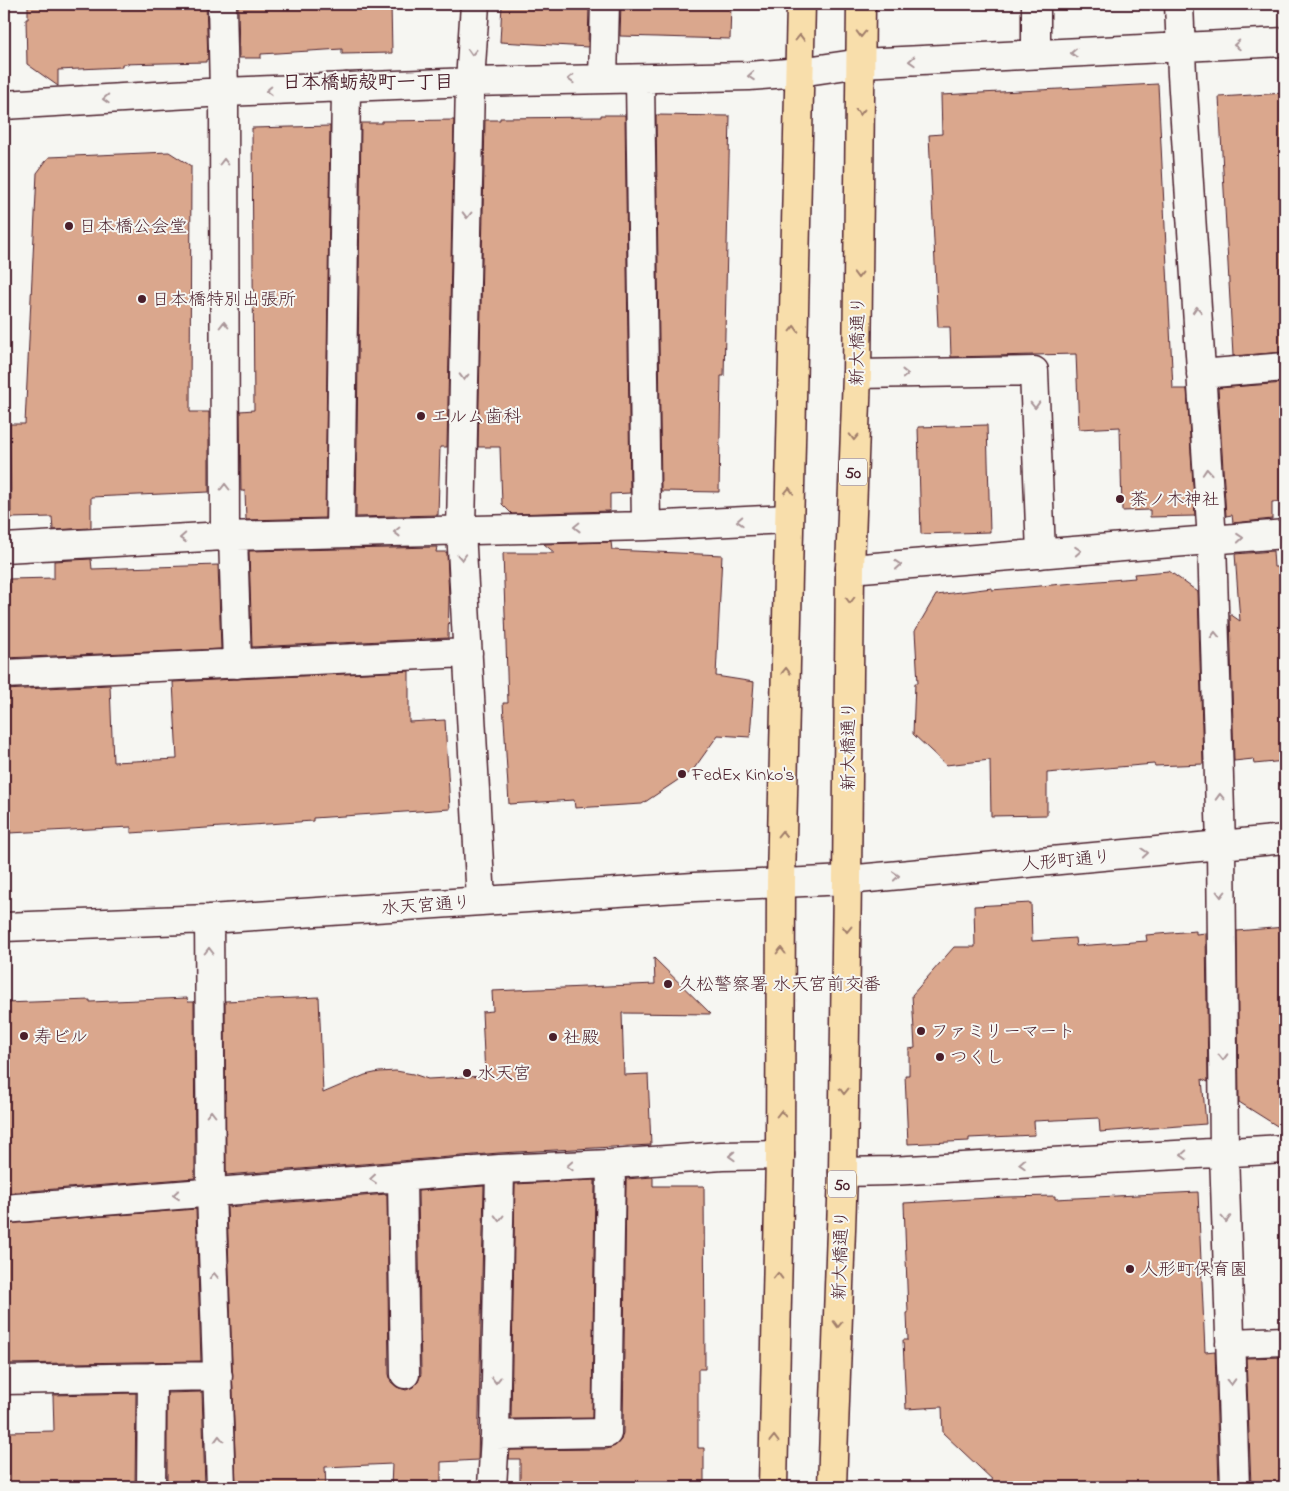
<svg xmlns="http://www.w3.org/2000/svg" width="1289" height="1491" font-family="'Indie Flower','Klee One',sans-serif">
  <rect width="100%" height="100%" fill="#f6f6f2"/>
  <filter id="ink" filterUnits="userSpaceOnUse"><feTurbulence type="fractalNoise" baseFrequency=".02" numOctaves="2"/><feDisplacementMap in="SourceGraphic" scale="10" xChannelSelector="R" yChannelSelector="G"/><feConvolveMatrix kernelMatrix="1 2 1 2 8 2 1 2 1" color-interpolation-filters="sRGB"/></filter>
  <g filter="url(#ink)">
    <path fill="#daa78d" stroke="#4a1f2b" d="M28,4H206L208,59L206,60V62L122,64V67L58,70V86L27,64L26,19H28Z
      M238,4H391L392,53L342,54V49L261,54V58H239Z
      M502,4H589L588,47L500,42Z
      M621,4H731L730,39L620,36Z
      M1158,84L1173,389H1187L1195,516L1150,517V510L1122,511L1120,427L1079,429L1076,354L951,357L950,327H938L929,135L942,134L941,95Z
      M1285,93V352L1233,356L1219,97Z
      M601,115H625L630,493L610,494V511L512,514L502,504L500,447H478L485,120H500V118L601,117Z
      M656,115L730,116L724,376H721L719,492L661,491Z
      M454,120L447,447H440L438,515L356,517L361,123H382V121Z
      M330,126L325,518L246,520L245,491H241L240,411L254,410L252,128Z
      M169,152L191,166L190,412H209V492L91,497V528L53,530L52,517L11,518L10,424H25L37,173L49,157Z
      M1285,383V501L1272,502V519L1233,523L1232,515L1226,516L1218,388Z
      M987,425L990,532L921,534L918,427Z
      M611,542L612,550L722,555L716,676L754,682L750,737L718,735L693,770L642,804L575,808L574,800L509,804L503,703H508L503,553H555L544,544Z
      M437,547L436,552H447L449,599L448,638L252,647L249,551Z
      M1273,551L1274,567H1285V761L1254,764L1253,759L1234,761L1230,614L1240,621L1235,554Z
      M91,559L92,569L218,565L221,649L4,658L9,579L54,578V561Z
      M1169,571L1198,592L1203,764L1155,766L1154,764L1047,773V815L991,816L990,760L946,765L913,734L915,683H918L915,631L936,595L992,588V590L1135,578L1134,574Z
      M409,671V722L445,720L450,809L313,818V821L131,833V827L9,833L4,690L110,685L113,762L177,759L173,682Z
      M1031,903L1032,941L1075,938L1076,946L1147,941L1146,935L1196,931V934L1206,933L1208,1082L1202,1079L1206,1124L1100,1132L1099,1118L1034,1121L1035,1135L969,1138V1141L908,1144L905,1075H909V1049L915,1048L912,995L954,947H975L974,906Z
      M1285,927V1131L1239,1102L1237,931Z
      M654,958L711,1014L622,1013L624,1075L648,1074L651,1145L499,1153L226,1175L225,1001L319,997L323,1093L365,1075L379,1072L396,1071L413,1074L428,1079L485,1076L482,1012L493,1011L492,991L655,984Z
      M187,998L188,1002H194L195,1178L4,1193V1003L90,1000V1002Z
      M653,1177V1186H704L705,1369H698V1448H704V1487H520V1459H509L510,1450L607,1449L615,1446L621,1440L623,1433L626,1179Z
      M595,1180L592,1418L511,1419L515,1184Z
      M484,1186L478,1460L441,1462V1487H391L392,1464L325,1467L326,1487H236L227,1207L387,1194L389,1374L391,1382L397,1387L406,1390L413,1387L418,1382L421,1374L418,1191Z
      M1198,1192L1205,1352L1215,1351L1219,1486L1065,1487L997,1484L943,1433L942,1407L906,1409L903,1340H908L907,1313H908L904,1203L1006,1197L1055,1196V1199Z
      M196,1209L201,1361L4,1364V1224Z
      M1285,1357V1483L1251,1485L1246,1358Z
      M202,1392L205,1487H167V1393Z
      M136,1393L135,1487H8V1432L54,1431L53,1395Z"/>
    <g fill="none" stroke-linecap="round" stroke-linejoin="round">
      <defs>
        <path id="minor" d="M222,4L224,92L225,536
          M475,4L470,82L461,530L481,901
          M1036,4V54
          M1179,4L1182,75L1212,541L1221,846L1224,1152L1235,1487
          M603,78L605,4
          M640,79L646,526
          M4,105L224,92L470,82L749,76L800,72L861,63L1285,42
          M857,374L1034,371L1041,554
          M1201,374L1285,367
          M340,533L346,87
          M233,536L237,664
          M4,548L225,536L646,526L788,519
          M850,569L1285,534
          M4,674L468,653
          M209,919L211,1192L221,1487
          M4,927L209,919L694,887L847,880L1285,839
          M843,1172L891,1171L1285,1149
          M402,1177L405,1374
          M4,1209L500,1169L611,1164L722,1156L780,1155
          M1230,1343L1285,1341
          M4,1380L218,1376
          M495,1435L607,1433L611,1164
          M151,1487L152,1377
          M492,1487L495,1435L500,1169"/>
        <path id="major" d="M773,1487L780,1155L781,882L801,4
          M832,1487L843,1172L847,880L850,569L857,374L861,4"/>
      </defs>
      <use href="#minor" stroke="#4a1f2b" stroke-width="31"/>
      <use href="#major" stroke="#4a1f2b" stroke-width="31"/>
      <use href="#minor" stroke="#f6f6f2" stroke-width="28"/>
      <use href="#major" stroke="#f8deab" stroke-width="28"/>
    </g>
    <defs><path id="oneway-chevron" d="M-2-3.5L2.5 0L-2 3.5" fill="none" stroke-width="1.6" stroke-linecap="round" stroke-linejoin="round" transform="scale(1.25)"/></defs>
    <g stroke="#a17e6b">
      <use href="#oneway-chevron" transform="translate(861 34) rotate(91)"/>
      <use href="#oneway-chevron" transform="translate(800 38) rotate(-89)"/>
      <use href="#oneway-chevron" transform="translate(860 112) rotate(91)"/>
      <use href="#oneway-chevron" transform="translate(858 275) rotate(91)"/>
      <use href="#oneway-chevron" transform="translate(794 329) rotate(-88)"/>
      <use href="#oneway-chevron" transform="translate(854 437) rotate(92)"/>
      <use href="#oneway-chevron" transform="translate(789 491) rotate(-88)"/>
      <use href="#oneway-chevron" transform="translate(850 600) rotate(90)"/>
      <use href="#oneway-chevron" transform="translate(786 671) rotate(-89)"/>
      <use href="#oneway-chevron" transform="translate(782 834) rotate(-89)"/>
      <use href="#oneway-chevron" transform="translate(847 929) rotate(91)"/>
      <use href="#oneway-chevron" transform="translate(781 951) rotate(-90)"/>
      <use href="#oneway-chevron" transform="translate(844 1091) rotate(91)"/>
      <use href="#oneway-chevron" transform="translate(781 1114) rotate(-90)"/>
      <use href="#oneway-chevron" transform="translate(778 1276) rotate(-89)"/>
      <use href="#oneway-chevron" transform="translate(838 1324) rotate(92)"/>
      <use href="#oneway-chevron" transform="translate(774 1439) rotate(-89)"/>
    </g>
    <g stroke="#a99598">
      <use href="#oneway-chevron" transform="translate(1237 45) rotate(177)"/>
      <use href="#oneway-chevron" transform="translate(472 52) rotate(93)"/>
      <use href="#oneway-chevron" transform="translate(1074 53) rotate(178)"/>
      <use href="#oneway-chevron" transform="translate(912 61) rotate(177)"/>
      <use href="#oneway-chevron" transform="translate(751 76) rotate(176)"/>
      <use href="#oneway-chevron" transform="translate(571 79) rotate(178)"/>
      <use href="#oneway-chevron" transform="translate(269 91) rotate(178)"/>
      <use href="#oneway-chevron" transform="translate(106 99) rotate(177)"/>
      <use href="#oneway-chevron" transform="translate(224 162) rotate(-90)"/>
      <use href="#oneway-chevron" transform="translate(467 215) rotate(91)"/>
      <use href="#oneway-chevron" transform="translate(1197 310) rotate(-94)"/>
      <use href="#oneway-chevron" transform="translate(224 325) rotate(-90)"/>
      <use href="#oneway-chevron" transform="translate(905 374) rotate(-1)"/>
      <use href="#oneway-chevron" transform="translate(464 377) rotate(91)"/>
      <use href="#oneway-chevron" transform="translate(1035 405) rotate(88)"/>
      <use href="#oneway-chevron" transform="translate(1207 472) rotate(-94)"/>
      <use href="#oneway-chevron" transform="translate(225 487) rotate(-90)"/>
      <use href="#oneway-chevron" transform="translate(740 521) rotate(177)"/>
      <use href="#oneway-chevron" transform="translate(577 527) rotate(179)"/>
      <use href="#oneway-chevron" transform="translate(397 532) rotate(179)"/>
      <use href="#oneway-chevron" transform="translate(183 538) rotate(177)"/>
      <use href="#oneway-chevron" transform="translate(1240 538) rotate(-5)"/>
      <use href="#oneway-chevron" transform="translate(1078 551) rotate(-4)"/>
      <use href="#oneway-chevron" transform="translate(462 557) rotate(87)"/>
      <use href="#oneway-chevron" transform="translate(898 565) rotate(-5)"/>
      <use href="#oneway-chevron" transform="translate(1215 635) rotate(-92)"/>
      <use href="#oneway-chevron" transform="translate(1220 797) rotate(-92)"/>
      <use href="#oneway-chevron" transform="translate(1145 853) rotate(-5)"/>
      <use href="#oneway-chevron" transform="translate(896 876) rotate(-5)"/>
      <use href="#oneway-chevron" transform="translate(1221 894) rotate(90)"/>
      <use href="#oneway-chevron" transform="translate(209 951) rotate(-90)"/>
      <use href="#oneway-chevron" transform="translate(1223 1057) rotate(89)"/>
      <use href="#oneway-chevron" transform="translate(211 1114) rotate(-90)"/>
      <use href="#oneway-chevron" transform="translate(1184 1155) rotate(177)"/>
      <use href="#oneway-chevron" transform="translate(732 1156) rotate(178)"/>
      <use href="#oneway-chevron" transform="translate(1022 1164) rotate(177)"/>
      <use href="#oneway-chevron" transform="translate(570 1166) rotate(177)"/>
      <use href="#oneway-chevron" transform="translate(373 1179) rotate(175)"/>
      <use href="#oneway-chevron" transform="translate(176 1195) rotate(175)"/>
      <use href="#oneway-chevron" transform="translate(499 1218) rotate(91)"/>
      <use href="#oneway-chevron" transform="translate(1226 1219) rotate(88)"/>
      <use href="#oneway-chevron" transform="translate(214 1276) rotate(-92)"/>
      <use href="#oneway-chevron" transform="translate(496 1380) rotate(91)"/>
      <use href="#oneway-chevron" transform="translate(1231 1382) rotate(88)"/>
      <use href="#oneway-chevron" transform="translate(219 1439) rotate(-92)"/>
    </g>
  </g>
  <g fill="#4a1f2b" stroke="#f6f6f2" stroke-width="2">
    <circle cx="69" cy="226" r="5"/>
    <circle cx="142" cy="299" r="5"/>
    <circle cx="421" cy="416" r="5"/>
    <circle cx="1120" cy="499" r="5"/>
    <circle cx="682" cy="774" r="5"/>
    <circle cx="668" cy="984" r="5"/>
    <circle cx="921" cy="1031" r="5"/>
    <circle cx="24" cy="1036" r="5"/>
    <circle cx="553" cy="1037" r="5"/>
    <circle cx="940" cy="1057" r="5"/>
    <circle cx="467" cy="1073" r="5"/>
    <circle cx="1130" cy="1269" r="5"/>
  </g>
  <g text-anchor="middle" stroke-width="4" stroke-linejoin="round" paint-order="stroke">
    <g fill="#f6f6f2" stroke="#7e6067" stroke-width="1">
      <rect x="839" y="458.5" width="28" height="27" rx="4"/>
      <rect x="828" y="1170.5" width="28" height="27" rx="4"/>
    </g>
    <g font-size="16" font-weight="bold" fill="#4a1f2b">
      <text x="853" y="478">50</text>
      <text x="842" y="1190">50</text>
    </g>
    <g font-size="18" fill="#4a1f2b" stroke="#f6f6f2" text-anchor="start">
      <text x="79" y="232">日本橋公会堂</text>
      <text x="152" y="305">日本橋特別出張所</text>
      <text x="431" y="422">エルム歯科</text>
      <text x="1130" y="505">茶ノ木神社</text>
      <text x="692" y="780">FedEx Kinko's</text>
      <text x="678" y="990">久松警察署 水天宮前交番</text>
      <text x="931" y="1037">ファミリーマート</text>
      <text x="34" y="1042">寿ビル</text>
      <text x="563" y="1043">社殿</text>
      <text x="950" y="1063">つくし</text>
      <text x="477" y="1079">水天宮</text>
      <text x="1140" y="1275">人形町保育園</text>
    </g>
    <g font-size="18" fill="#4a1f2b" stroke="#f6f6f2">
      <text transform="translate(857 341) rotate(-89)" y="6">新大橋通り</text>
      <text transform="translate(848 746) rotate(-90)" y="6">新大橋通り</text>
      <text transform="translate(1066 860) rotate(-5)" y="6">人形町通り</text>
      <text transform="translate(426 905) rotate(-4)" y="6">水天宮通り</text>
      <text transform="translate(840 1255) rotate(-88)" y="6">新大橋通り</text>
    </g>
    <g font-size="19" font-weight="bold" fill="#4a1f2b" stroke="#f6f6f2">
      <text x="368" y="88">日本橋蛎殻町一丁目</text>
    </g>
  </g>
  <rect width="1289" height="1491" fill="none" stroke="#f6f6f2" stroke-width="20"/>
  <rect x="10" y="10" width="1269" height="1471" fill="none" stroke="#4a1f2b" stroke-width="2" filter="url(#ink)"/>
</svg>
